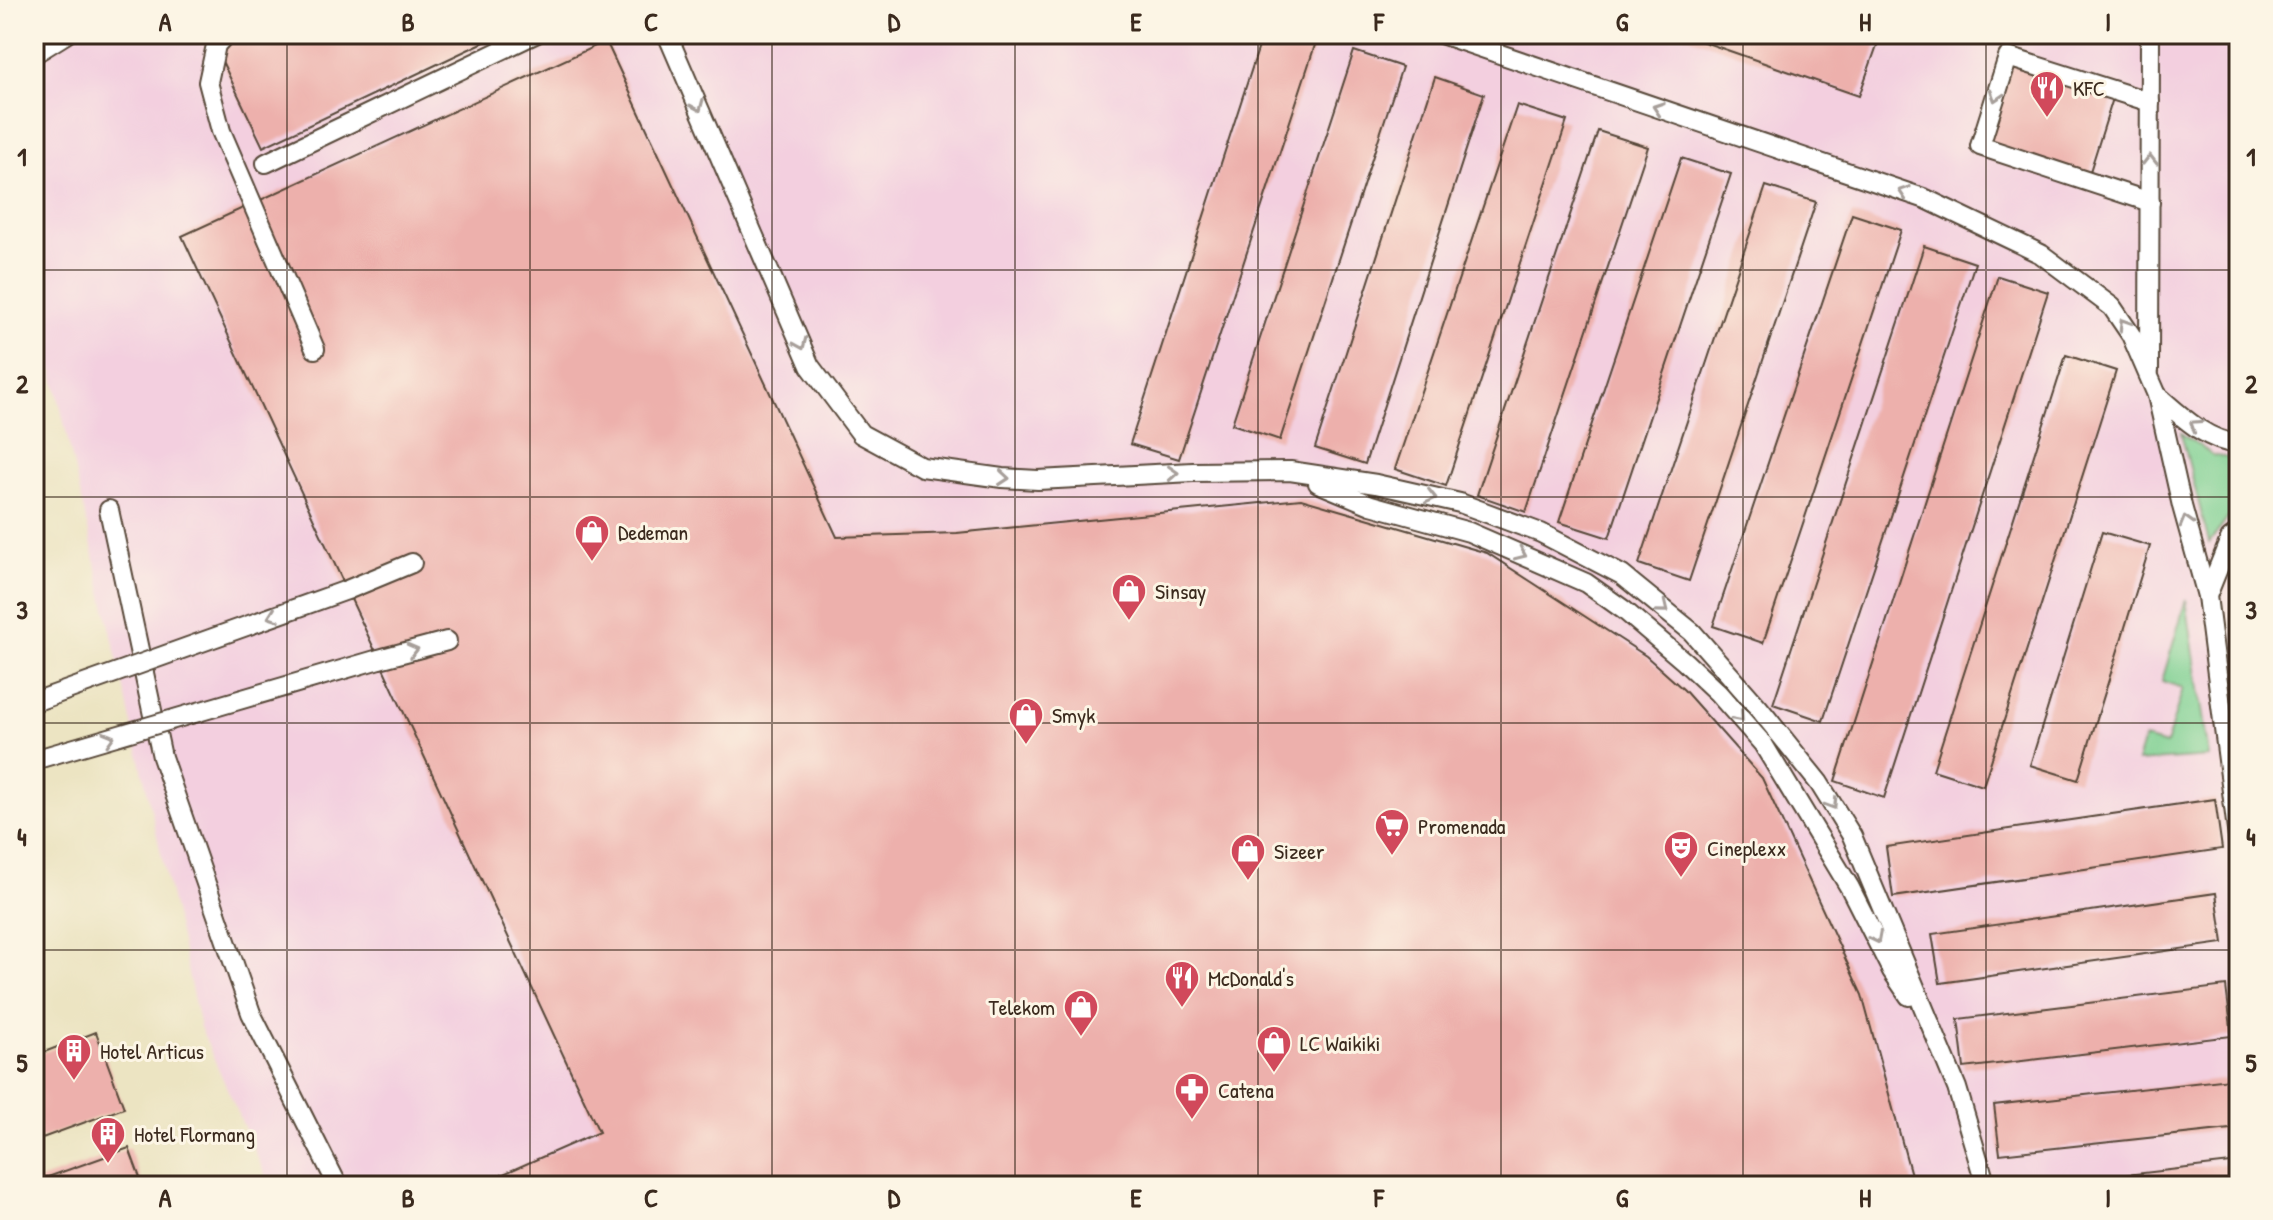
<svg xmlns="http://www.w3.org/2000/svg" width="2273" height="1220" font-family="'Patrick Hand',sans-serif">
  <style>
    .built { fill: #f3cfdf }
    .green { fill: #7ccf91; stroke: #5c7c58; stroke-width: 2 }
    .building { fill: #edb0ac }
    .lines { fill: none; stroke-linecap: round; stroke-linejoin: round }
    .service-casing { stroke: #564637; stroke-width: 22 }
    .service { stroke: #fff; stroke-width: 18 }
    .service-bridge-casing { stroke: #564637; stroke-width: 22; stroke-linecap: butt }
    .service-bridge { stroke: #fff; stroke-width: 18 }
    .oneway { stroke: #a79f9a }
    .grid { fill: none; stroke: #3b2a1e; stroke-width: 2; stroke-opacity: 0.55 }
    .labels { text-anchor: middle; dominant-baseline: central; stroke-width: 6; stroke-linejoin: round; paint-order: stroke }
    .poi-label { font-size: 22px; fill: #3b2a1e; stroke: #fcf5e5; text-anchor: start }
    .neatline { fill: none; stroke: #3b2a1e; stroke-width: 3 }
    .grid-label { font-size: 26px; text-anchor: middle; font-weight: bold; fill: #3b2a1e }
  </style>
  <rect width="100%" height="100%" fill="#fcf5e5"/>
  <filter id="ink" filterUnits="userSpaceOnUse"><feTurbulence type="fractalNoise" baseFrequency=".0125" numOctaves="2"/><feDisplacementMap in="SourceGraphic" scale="16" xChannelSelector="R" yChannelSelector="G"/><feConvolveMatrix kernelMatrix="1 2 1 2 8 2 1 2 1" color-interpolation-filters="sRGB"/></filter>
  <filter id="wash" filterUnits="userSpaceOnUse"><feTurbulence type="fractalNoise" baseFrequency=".006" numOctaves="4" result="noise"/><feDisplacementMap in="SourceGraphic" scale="32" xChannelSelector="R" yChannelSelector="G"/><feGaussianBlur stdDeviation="1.8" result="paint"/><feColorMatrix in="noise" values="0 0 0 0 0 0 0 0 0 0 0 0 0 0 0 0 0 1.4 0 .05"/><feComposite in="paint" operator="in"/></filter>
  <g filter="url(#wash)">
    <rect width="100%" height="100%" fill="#ece4c2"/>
    <polygon class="built" points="34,34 2239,34 2239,1186 270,1186 200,1027 47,347 34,133"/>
    <g class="green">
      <polygon points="2181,433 2213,455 2239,460 2239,511 2228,518 2209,543"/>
      <polygon points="2186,600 2209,757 2137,762 2144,739 2166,745 2183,688 2162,681"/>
    </g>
    <g id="blocks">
      <g class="building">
        <polygon points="215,34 501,34 263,147 210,36"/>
        <polygon points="1263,34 1302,34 1317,39 1179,459 1130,444"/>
        <polygon points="1681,34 1881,34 1859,96"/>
        <polygon points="606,41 837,537 957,533 1301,499 1487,553 1646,656 1684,690 1762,778 1862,995 1914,1186 476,1186 599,1132 182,236"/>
        <polygon points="1354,51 1402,67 1280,440 1232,424"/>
        <polygon points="2008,57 2115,92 2087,181 1980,146"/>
        <polygon points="1435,77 1484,94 1365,464 1315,448"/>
        <polygon points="1517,105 1567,121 1446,486 1395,469"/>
        <polygon points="1598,131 1648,147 1526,512 1477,495"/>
        <polygon points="1681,158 1731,174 1609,538 1559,522"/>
        <polygon points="1766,186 1816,202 1689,581 1639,564"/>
        <polygon points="1852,214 1901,230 1763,643 1713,626"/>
        <polygon points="1924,246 1975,263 1823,721 1773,704"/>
        <polygon points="1998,276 2048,292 1884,798 1835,781"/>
        <polygon points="2066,355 2116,371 1983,786 1933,770"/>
        <polygon points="2102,532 2150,546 2078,780 2030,765"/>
        <polygon points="2215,799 2222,849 1893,897 1886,847"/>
        <polygon points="2216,893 2223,943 1940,983 1932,934"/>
        <polygon points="2226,986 2232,1036 1964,1068 1958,1019"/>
        <polygon points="96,1032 124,1108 34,1141 34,1056"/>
        <polygon points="2239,1078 2239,1128 2000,1154 1994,1105"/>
        <polygon points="129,1148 143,1186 34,1186 34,1182"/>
        <polygon points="2239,1162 2239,1186 2048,1186 2048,1184"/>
      </g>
    </g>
  </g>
  <g filter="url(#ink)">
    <use href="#blocks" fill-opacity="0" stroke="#564637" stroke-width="2"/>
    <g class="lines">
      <defs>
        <g id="service">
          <polyline points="226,34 216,45 208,82 221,131 315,349"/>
          <polyline points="667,34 810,366 861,434 922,467 1002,478 1038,480 1193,472 1290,471 1376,484 1460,503 1541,533 1622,575 1692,632 1758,707 1819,783 1852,836 1957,1088 1986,1186"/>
          <polyline points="1441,34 1926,199 2041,254 2112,307 2131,335 2157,395 2182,506 2207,596 2239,846"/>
          <polyline points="34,54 66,34"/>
          <polyline points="266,163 535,34"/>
          <polyline points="2150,202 1980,146 2008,57 2150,102"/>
          <polyline points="2149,371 2150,34"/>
          <path d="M2157 395C2180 415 2207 442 2239 444"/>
          <polyline points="1318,483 1371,505 1469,532 1586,583 1624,610 1685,662 1718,693 1763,744 1850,888 1892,971 1909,996"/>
          <polyline points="109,510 162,757 251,1013 338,1186"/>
          <polyline points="347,590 412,563"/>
          <polyline points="2207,596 2230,539 2239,532"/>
          <polyline points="379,659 447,641"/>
        </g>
      </defs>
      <use href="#service" class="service-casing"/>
      <use href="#service" class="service"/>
      <defs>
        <g id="service-bridge">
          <polyline points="34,702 347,590"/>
          <polyline points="34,760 379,659"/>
        </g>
      </defs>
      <use href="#service-bridge" class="service-bridge-casing"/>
      <use href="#service-bridge" class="service-bridge"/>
    </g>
    <defs><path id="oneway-chevron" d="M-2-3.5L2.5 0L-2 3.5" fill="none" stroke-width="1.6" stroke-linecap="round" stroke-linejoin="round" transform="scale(2)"/></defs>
    <g class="oneway">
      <use href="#oneway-chevron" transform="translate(1996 96) rotate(108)"/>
      <use href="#oneway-chevron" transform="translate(698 106) rotate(67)"/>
      <use href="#oneway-chevron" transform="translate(1658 108) rotate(-161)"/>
      <use href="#oneway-chevron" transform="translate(2150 160) rotate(-90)"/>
      <use href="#oneway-chevron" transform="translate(1904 192) rotate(-161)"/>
      <use href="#oneway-chevron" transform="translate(2124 324) rotate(-123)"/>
      <use href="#oneway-chevron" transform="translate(801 344) rotate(67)"/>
      <use href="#oneway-chevron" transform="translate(2195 425) rotate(-147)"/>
      <use href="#oneway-chevron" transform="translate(1173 473) rotate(-3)"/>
      <use href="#oneway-chevron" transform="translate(1004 478) rotate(5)"/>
      <use href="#oneway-chevron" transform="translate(1431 497) rotate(13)"/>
      <use href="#oneway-chevron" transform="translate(2186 521) rotate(-106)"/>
      <use href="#oneway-chevron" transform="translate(1521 554) rotate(24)"/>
      <use href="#oneway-chevron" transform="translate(1663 608) rotate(39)"/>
      <use href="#oneway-chevron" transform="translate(273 616) rotate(160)"/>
      <use href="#oneway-chevron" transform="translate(413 650) rotate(-15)"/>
      <use href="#oneway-chevron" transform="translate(1739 717) rotate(49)"/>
      <use href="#oneway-chevron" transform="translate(109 738) rotate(-16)"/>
      <use href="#oneway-chevron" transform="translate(1832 804) rotate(58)"/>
      <use href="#oneway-chevron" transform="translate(1876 938) rotate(63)"/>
    </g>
  </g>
  <path class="grid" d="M287 34V1186M530 34V1186M772 34V1186M1015 34V1186M1258 34V1186M1501 34V1186M1743 34V1186M1986 34V1186M34 270H2239M34 497H2239M34 723H2239M34 950H2239"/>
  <defs>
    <symbol id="restaurant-pin" viewBox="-11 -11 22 30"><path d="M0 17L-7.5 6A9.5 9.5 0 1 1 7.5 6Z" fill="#d1495b" stroke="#fcf5e5"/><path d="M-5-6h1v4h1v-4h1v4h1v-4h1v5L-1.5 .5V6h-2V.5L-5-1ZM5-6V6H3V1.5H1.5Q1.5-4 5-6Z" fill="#fff"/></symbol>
    <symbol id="shop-pin" viewBox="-11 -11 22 30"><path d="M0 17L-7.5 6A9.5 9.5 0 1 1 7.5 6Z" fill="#d1495b" stroke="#fcf5e5"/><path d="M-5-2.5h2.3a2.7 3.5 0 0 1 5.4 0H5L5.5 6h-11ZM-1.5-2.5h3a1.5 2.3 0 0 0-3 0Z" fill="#fff"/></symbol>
    <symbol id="supermarket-pin" viewBox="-11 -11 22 30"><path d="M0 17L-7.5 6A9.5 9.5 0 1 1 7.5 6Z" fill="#d1495b" stroke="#fcf5e5"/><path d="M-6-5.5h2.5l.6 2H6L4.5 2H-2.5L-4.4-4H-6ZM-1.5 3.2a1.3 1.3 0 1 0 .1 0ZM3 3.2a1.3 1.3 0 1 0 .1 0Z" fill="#fff"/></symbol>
    <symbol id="theatre-pin" viewBox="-11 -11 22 30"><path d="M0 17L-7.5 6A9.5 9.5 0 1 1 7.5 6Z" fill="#d1495b" stroke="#fcf5e5"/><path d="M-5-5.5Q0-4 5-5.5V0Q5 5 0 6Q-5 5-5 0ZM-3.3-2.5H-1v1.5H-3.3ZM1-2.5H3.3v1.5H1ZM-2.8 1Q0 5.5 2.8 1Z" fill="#fff"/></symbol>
    <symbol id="building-pin" viewBox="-11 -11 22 30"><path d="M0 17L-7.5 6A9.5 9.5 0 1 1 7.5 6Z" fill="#d1495b" stroke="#fcf5e5"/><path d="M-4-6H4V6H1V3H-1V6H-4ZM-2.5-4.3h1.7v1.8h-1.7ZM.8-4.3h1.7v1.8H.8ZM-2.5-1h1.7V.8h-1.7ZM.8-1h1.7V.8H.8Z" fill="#fff"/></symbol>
    <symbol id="pharmacy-pin" viewBox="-11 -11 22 30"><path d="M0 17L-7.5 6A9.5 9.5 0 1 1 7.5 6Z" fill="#d1495b" stroke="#fcf5e5"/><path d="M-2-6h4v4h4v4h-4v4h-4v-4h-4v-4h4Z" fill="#fff"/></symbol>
  </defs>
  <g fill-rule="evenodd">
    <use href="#restaurant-pin" x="2027" y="68" width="40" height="54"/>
    <use href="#shop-pin" x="572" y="512" width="40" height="54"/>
    <use href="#shop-pin" x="1109" y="571" width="40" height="54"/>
    <use href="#shop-pin" x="1006" y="695" width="40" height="54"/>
    <use href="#supermarket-pin" x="1372" y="806" width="40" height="54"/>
    <use href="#theatre-pin" x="1661" y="828" width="40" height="54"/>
    <use href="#shop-pin" x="1228" y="831" width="40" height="54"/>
    <use href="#restaurant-pin" x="1162" y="958" width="40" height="54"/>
    <use href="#shop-pin" x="1061" y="987" width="40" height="54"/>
    <use href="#shop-pin" x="1254" y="1023" width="40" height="54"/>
    <use href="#building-pin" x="54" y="1031" width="40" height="54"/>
    <use href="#pharmacy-pin" x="1172" y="1070" width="40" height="54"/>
    <use href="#building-pin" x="88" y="1114" width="40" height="54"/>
  </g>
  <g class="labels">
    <g class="poi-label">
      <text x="2073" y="88">KFC</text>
      <text x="618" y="532">Dedeman</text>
      <text x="1155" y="591">Sinsay</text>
      <text x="1052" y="715">Smyk</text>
      <text x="1418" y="826">Promenada</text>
      <text x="1707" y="848">Cineplexx</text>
      <text x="1274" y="851">Sizeer</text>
      <text x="1208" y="978">McDonald's</text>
      <text x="1055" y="1007" text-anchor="end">Telekom</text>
      <text x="1300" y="1043">LC Waikiki</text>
      <text x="100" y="1051">Hotel Articus</text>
      <text x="1218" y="1090">Catena</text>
      <text x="134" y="1134">Hotel Flormang</text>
    </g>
  </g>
  <rect width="2273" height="1220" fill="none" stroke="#fcf5e5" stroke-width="88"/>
  <rect x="44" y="44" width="2185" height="1132" class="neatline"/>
  <g class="grid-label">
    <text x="165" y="31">A</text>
    <text x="408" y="31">B</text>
    <text x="651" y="31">C</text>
    <text x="894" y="31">D</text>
    <text x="1136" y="31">E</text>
    <text x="1379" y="31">F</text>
    <text x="1622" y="31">G</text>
    <text x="1865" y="31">H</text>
    <text x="2108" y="31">I</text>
    <text x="22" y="166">1</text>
    <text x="2251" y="166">1</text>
    <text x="22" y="393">2</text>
    <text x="2251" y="393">2</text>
    <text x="22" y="619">3</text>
    <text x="2251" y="619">3</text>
    <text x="22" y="846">4</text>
    <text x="2251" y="846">4</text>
    <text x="22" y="1072">5</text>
    <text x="2251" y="1072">5</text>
    <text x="165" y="1207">A</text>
    <text x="408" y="1207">B</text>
    <text x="651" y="1207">C</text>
    <text x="894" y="1207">D</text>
    <text x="1136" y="1207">E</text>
    <text x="1379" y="1207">F</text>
    <text x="1622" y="1207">G</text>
    <text x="1865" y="1207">H</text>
    <text x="2108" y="1207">I</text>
  </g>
</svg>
